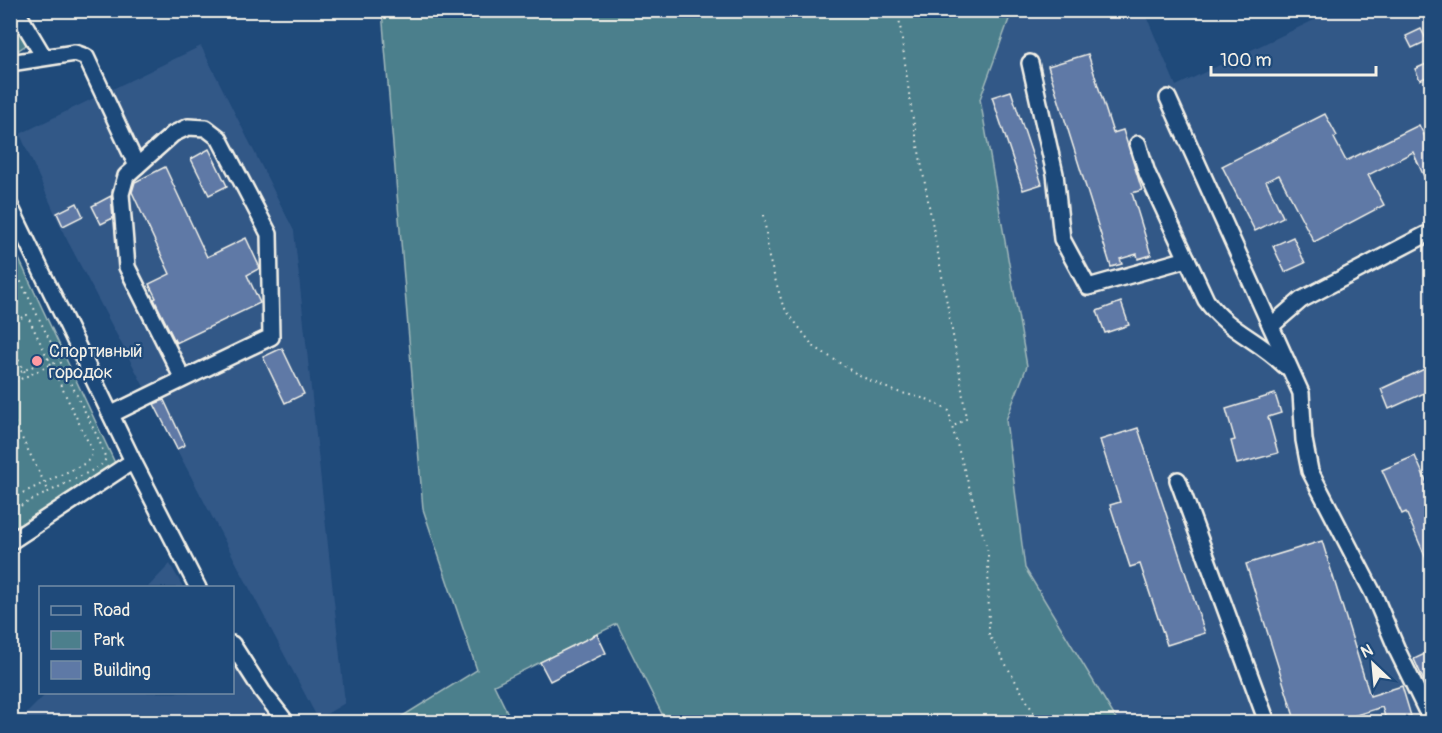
<svg xmlns="http://www.w3.org/2000/svg" width="1442" height="733" font-family="Pangolin,sans-serif">
  <style>
    .built { fill: #325887 }
    .green { fill: #4c7f8c; stroke: #a0b8ba; stroke-width: 1.5 }
    .building { fill: #5e79a6; stroke: #f4f1e8; stroke-width: 1.5 }
    .lines { fill: none; stroke-linecap: round; stroke-linejoin: round }
    .minor-casing { stroke: #f4f1e8; stroke-width: 20 }
    .path { stroke: #f4f1e8; stroke-width: 2; stroke-dasharray: 1.5 4.5; stroke-linecap: butt }
    .minor { stroke: #1f4a7a; stroke-width: 15 }
    .poi-dot { fill: #ff9aa2; stroke: #1f4a7a; stroke-width: 2 }
    .labels { text-anchor: middle; dominant-baseline: central; stroke-width: 4.5; stroke-linejoin: round; paint-order: stroke }
    .poi-label { font-size: 18px; fill: #f4f1e8; stroke: #1f4a7a; text-anchor: start }
  </style>
  <rect width="100%" height="100%" fill="#1f4a7a"/>
  <filter id="ink" filterUnits="userSpaceOnUse"><feTurbulence type="fractalNoise" baseFrequency=".0167" numOctaves="2"/><feDisplacementMap in="SourceGraphic" scale="12" xChannelSelector="R" yChannelSelector="G"/><feConvolveMatrix kernelMatrix="1 2 1 2 8 2 1 2 1" color-interpolation-filters="sRGB"/></filter>
  <g filter="url(#ink)">
    <g class="built">
      <polygon points="1012,11 1144,11 1176,86 1333,11 1365,16 1376,11 1431,11 1431,722 1118,722 1025,568 1006,420 1027,366 980,98"/>
      <polygon points="201,46 294,231 345,703 318,719 64,234 20,134"/>
      <polygon points="170,564 183,587 148,587"/>
      <polygon points="233,663 274,722 18,722 47,693 232,692"/>
    </g>
    <g class="green">
      <polygon points="10,11 28,37 26,45 11,55"/>
      <polygon points="382,11 1012,11 980,99 1027,366 1006,420 1025,568 1118,722 666,722 617,624 494,685 512,722 393,722 477,670 423,509"/>
      <polygon points="11,242 115,463 64,495 11,536"/>
    </g>
    <g class="building">
      <polygon points="1421,29 1427,41 1412,48 1406,36"/>
      <polygon points="1088,54 1113,133 1123,130 1142,190 1132,193 1151,255 1138,259 1137,254 1120,259 1122,264 1111,267 1048,66"/>
      <polygon points="1431,62 1431,75 1420,80 1415,69"/>
      <polygon points="1011,91 1042,184 1023,190 992,97"/>
      <polygon points="1325,114 1337,136 1334,138 1346,161 1419,125 1431,149 1431,192 1413,152 1368,175 1384,205 1314,242 1279,175 1266,181 1283,217 1255,231 1222,166"/>
      <polygon points="209,149 227,186 209,195 191,159"/>
      <polygon points="165,167 207,257 246,238 260,268 247,275 260,303 176,343 154,299 156,298 149,284 170,274 132,192 135,182"/>
      <polygon points="111,196 113,218 101,224 92,206"/>
      <polygon points="77,203 83,216 63,226 57,213"/>
      <polygon points="1293,237 1305,263 1285,272 1273,246"/>
      <polygon points="1121,302 1129,325 1105,333 1097,311"/>
      <polygon points="282,348 304,394 285,403 263,357"/>
      <polygon points="1431,366 1431,390 1389,409 1381,389"/>
      <polygon points="1275,394 1281,413 1268,417 1278,453 1237,464 1231,441 1235,440 1226,409"/>
      <polygon points="164,400 185,445 177,449 154,404"/>
      <polygon points="1138,428 1205,633 1167,645 1140,564 1130,567 1110,505 1120,502 1100,440"/>
      <polygon points="1415,456 1431,492 1431,570 1406,512 1402,514 1382,470"/>
      <polygon points="1322,541 1370,696 1402,686 1411,716 1387,723 1382,707 1331,723 1296,723 1246,564"/>
      <polygon points="597,634 606,653 550,681 540,662"/>
      <polygon points="1431,651 1431,696 1414,659"/>
    </g>
    <g class="lines">
      <defs>
        <g id="minor">
          <polyline points="16,10 44,57"/>
          <polyline points="10,63 75,53 86,57 137,166"/>
          <polyline points="1030,63 1055,174 1062,239 1088,287 1187,259"/>
          <polyline points="1168,98 1301,393 1304,440 1310,471 1374,595 1398,652 1432,722"/>
          <path d="M1138 144 1147 173 1206 300C1228 331 1259 340 1285 366"/>
          <polyline points="10,206 133,461 198,588"/>
          <polyline points="1271,326 1301,300 1425,235"/>
          <path d="M112 414C165 388 218 362 271 337L269 234 219 138 206 128 188 127 173 134 126 176 121 194 127 267 183 379"/>
          <polyline points="1178,480 1267,722"/>
          <polyline points="10,542 133,461"/>
          <polyline points="232,644 262,691 286,722"/>
        </g>
      </defs>
      <use href="#minor" class="minor-casing"/>
      <g class="path">
        <polyline points="898,10 911,108 959,368 966,419 952,427 988,552 989,635 1039,722"/>
        <polyline points="764,215 769,258 783,306 813,346 860,376 894,391 930,400 949,411 952,427"/>
        <polyline points="10,277 20,280 99,440 106,459 101,465"/>
        <polyline points="10,323 27,315 92,450 92,455 86,463 10,499"/>
        <polyline points="10,344 27,376"/>
        <polyline points="10,377 57,355"/>
        <polyline points="10,384 59,361"/>
        <polyline points="10,421 13,420 49,492"/>
        <polyline points="10,511 97,468"/>
      </g>
      <use href="#minor" class="minor"/>
    </g>
  </g>
  <circle class="poi-dot" cx="37" cy="361" r="6"/>
  <g class="labels">
    <g class="poi-label">
      <text x="49" y="351">Спортивный<tspan x="49" dy="21">городок</tspan></text>
    </g>
  </g>
  <rect width="1442" height="733" fill="none" stroke="#1f4a7a" stroke-width="36"/>
  <rect x="18" y="18" width="1406" height="697" fill="none" stroke="#f4f1e8" stroke-width="2" filter="url(#ink)"/>
  <rect x="39" y="586" width="195" height="108" fill="#1f4a7a" stroke="#748da6" stroke-width="1.5"/>
  <rect x="51" y="606" width="30" height="9" fill="#1f4a7a" stroke="#748da6" stroke-width="1.5"/>
  <text x="93" y="616" font-size="18" fill="#f4f1e8">Road</text>
  <rect x="51" y="631" width="30" height="18" fill="#4c7f8c" stroke="#748da6" stroke-width="1.5"/>
  <text x="93" y="646" font-size="18" fill="#f4f1e8">Park</text>
  <rect x="51" y="661" width="30" height="18" fill="#5e79a6" stroke="#748da6" stroke-width="1.5"/>
  <text x="93" y="676" font-size="18" fill="#f4f1e8">Building</text>
  <g transform="translate(1373 664) rotate(334)" stroke="#1f4a7a" stroke-width="4.5" paint-order="stroke">
  <path d="M0-4.5L10 22L0 15L-10 22Z" fill="#f4f1e8"/>
  <text y="-9" font-size="16" font-weight="bold" text-anchor="middle" fill="#f4f1e8">N</text>
  </g>
  <path d="M1211 66v9h165v-9" fill="none" stroke="#f4f1e8" stroke-width="3"/>
  <text x="1220" y="66" font-size="18" fill="#f4f1e8" stroke="#1f4a7a" stroke-width="4.5" paint-order="stroke">100 m</text>
</svg>
